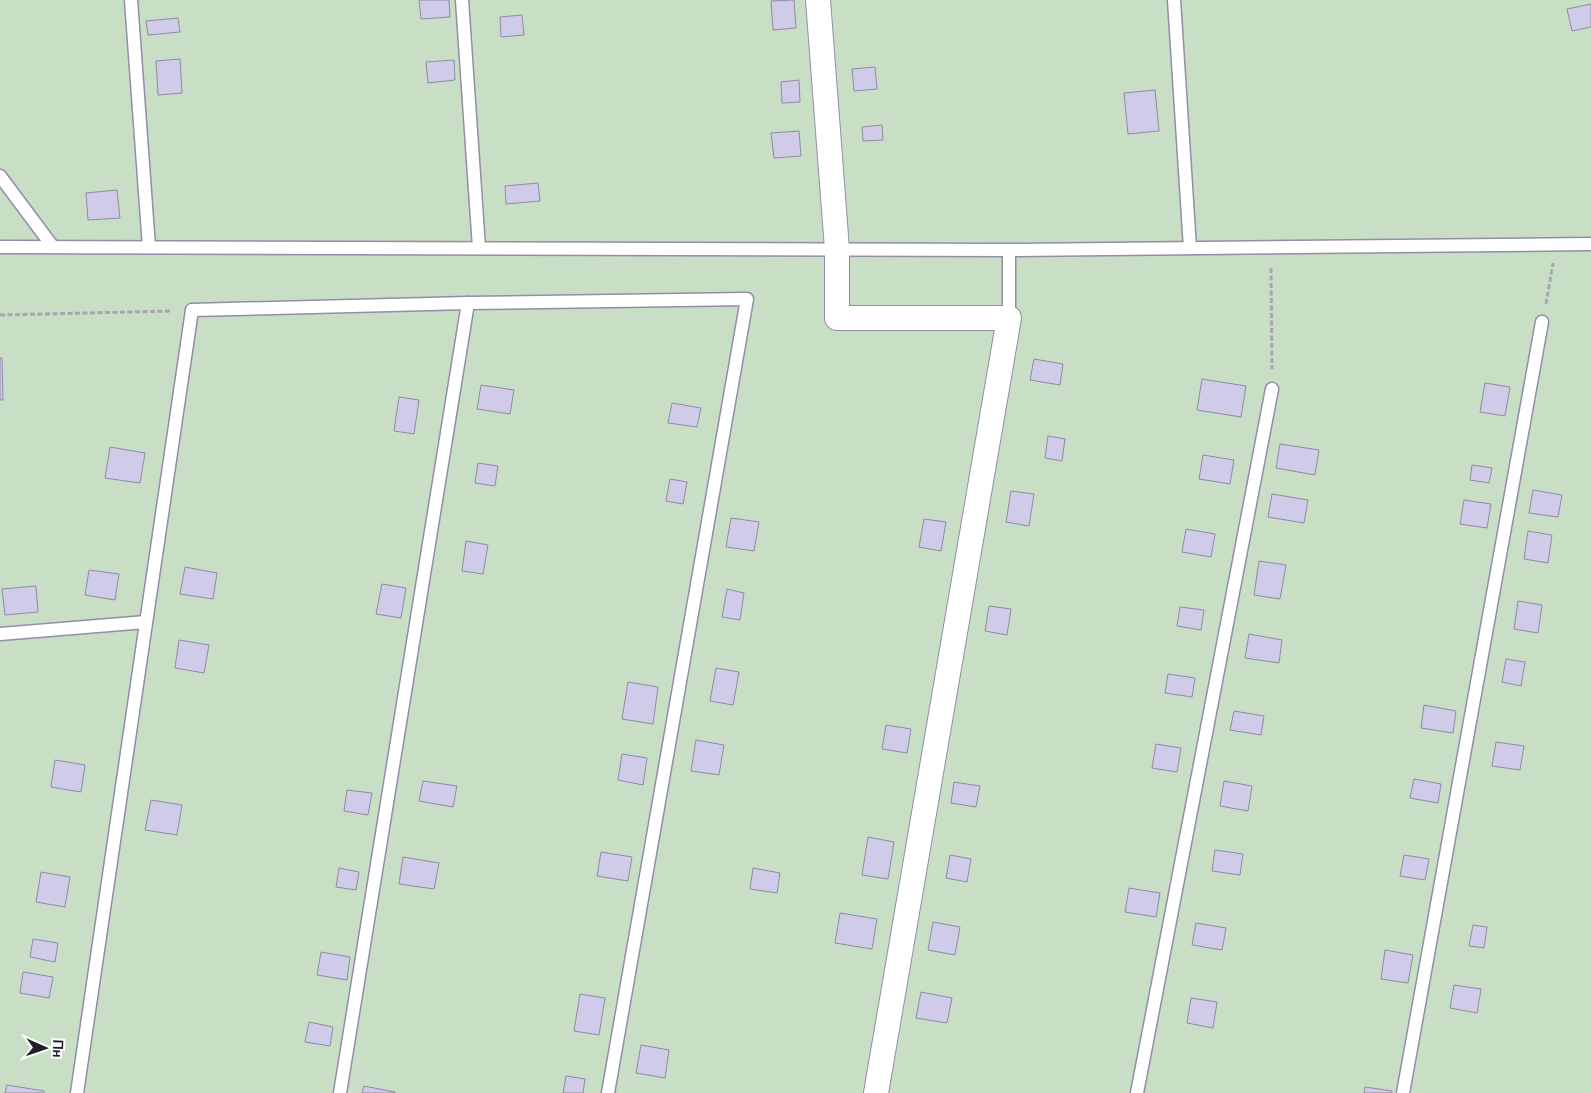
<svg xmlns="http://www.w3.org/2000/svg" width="1591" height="1093" font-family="Lato,sans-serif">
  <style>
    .green { fill: #c8dec5 }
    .building { fill: #d0cbe8; stroke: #8f8aa5 }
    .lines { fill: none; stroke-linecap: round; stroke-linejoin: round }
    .lane-casing { stroke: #928da8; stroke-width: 15 }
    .street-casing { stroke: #928da8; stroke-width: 26 }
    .path { stroke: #a7a5b1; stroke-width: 3; stroke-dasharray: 5 2.5; stroke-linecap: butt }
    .lane { stroke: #fff; stroke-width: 12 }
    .street { stroke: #fff; stroke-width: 24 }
  </style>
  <rect width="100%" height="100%" fill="#f1effb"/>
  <rect class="green" x="0" y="0" width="1591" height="1093"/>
  <g class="building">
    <polygon points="419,0 449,0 450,17 421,19"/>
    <polygon points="794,0 796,28 773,30 771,1"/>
    <polygon points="1591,4 1591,27 1572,31 1567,9"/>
    <polygon points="522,15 524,35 501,37 500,17"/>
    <polygon points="178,18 180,32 148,35 146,21"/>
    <polygon points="180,59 182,93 158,95 156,61"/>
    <polygon points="454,60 455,80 428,83 426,62"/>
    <polygon points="875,67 877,89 854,91 852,69"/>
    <polygon points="799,80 800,102 782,103 781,82"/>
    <polygon points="1155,90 1159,131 1128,134 1124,93"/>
    <polygon points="882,125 883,140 863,141 862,127"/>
    <polygon points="799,131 801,156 774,158 771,133"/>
    <polygon points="538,183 540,201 506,204 505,186"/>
    <polygon points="117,190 120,218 88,220 86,193"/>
    <polygon points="0,358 2,358 3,400 0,400"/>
    <polygon points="1034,359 1063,364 1060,385 1030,380"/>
    <polygon points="1202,379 1246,386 1241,417 1197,410"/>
    <polygon points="1485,383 1510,387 1505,416 1480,412"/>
    <polygon points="481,385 514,390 510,414 477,409"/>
    <polygon points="399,397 419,400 414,434 394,431"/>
    <polygon points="672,403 701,408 697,427 668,423"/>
    <polygon points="1048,436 1065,439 1062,461 1045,458"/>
    <polygon points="1280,444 1319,450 1315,475 1276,468"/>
    <polygon points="110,447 145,453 140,483 105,478"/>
    <polygon points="1203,455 1234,460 1230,484 1199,479"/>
    <polygon points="478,463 498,466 495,486 475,483"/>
    <polygon points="1472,465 1492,468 1489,483 1470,480"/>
    <polygon points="670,479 687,482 683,504 666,501"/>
    <polygon points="1533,490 1562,495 1558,517 1529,513"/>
    <polygon points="1011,491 1034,494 1029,526 1006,522"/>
    <polygon points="1272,494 1308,500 1304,523 1268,517"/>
    <polygon points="1464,500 1491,504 1487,528 1460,524"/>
    <polygon points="731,518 759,522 754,551 726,547"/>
    <polygon points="924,519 946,522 941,551 919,547"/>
    <polygon points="1186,529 1215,534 1211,557 1182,552"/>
    <polygon points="1528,531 1552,535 1548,563 1524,559"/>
    <polygon points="466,541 488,545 483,574 462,571"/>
    <polygon points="1259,561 1286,565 1280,599 1254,595"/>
    <polygon points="185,567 217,573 213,599 180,594"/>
    <polygon points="89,570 119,574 115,600 85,595"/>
    <polygon points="382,584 406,588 401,618 376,614"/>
    <polygon points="36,586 38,612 5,615 2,589"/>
    <polygon points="727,589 744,593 740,620 722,617"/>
    <polygon points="1518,601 1542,605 1538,633 1514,629"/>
    <polygon points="989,606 1011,609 1007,635 985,631"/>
    <polygon points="1180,607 1204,610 1201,630 1177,626"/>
    <polygon points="1249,634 1282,640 1279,663 1245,658"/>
    <polygon points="179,640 209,645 204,673 175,668"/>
    <polygon points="1506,659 1525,662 1521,686 1502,682"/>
    <polygon points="716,668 739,672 733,705 710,701"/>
    <polygon points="1168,674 1195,678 1192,697 1165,693"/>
    <polygon points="628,682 658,687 653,724 622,719"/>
    <polygon points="1424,705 1456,711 1453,733 1421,728"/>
    <polygon points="1234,711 1264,716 1261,735 1230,730"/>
    <polygon points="886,725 911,729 907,753 882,749"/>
    <polygon points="696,740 724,745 719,775 691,771"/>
    <polygon points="1496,742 1524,746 1520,770 1492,766"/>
    <polygon points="1156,744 1181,748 1177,772 1152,768"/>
    <polygon points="622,754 647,758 643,785 618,780"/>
    <polygon points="55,760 85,765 81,792 51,787"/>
    <polygon points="1414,779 1441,784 1438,803 1410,798"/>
    <polygon points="423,781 457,786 453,807 419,801"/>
    <polygon points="1224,781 1252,786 1248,811 1220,806"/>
    <polygon points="954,782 980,786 976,807 951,803"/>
    <polygon points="347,790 372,793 368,815 344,811"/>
    <polygon points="151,800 182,805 177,835 145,830"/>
    <polygon points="868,837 894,842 888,879 862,875"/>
    <polygon points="1215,850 1243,854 1240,875 1212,871"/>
    <polygon points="601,852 632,857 628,881 597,876"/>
    <polygon points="950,855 971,859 967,882 946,878"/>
    <polygon points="1404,855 1429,859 1425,880 1400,876"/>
    <polygon points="403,857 439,863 434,889 399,884"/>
    <polygon points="339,868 359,872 356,890 336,887"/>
    <polygon points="753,868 780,873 777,893 750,889"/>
    <polygon points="41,872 70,877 65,907 36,902"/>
    <polygon points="1129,888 1160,893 1156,917 1125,912"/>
    <polygon points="840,913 877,919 872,949 835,943"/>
    <polygon points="933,922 960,927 955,955 928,950"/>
    <polygon points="1196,923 1226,928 1222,950 1192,945"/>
    <polygon points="1473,925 1487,927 1484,948 1469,946"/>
    <polygon points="33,939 58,943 55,962 30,957"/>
    <polygon points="1385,950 1413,955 1408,983 1381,979"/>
    <polygon points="321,952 350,957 347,980 317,975"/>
    <polygon points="23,972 53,977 49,998 20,993"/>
    <polygon points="1454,985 1481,989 1477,1013 1450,1008"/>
    <polygon points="921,992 952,998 947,1023 916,1018"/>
    <polygon points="580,994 605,998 599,1035 574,1031"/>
    <polygon points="1191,998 1217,1002 1213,1028 1187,1023"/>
    <polygon points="309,1022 333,1027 330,1046 305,1042"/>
    <polygon points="641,1045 669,1050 665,1078 636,1073"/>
    <polygon points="566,1076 585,1079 583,1093 563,1093"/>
    <polygon points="7,1085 44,1091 44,1093 5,1093"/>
    <polygon points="364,1086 395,1092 395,1093 362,1093"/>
    <polygon points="1365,1087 1392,1091 1392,1093 1364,1093"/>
  </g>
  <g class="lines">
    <defs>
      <g id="lane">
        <polyline points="131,0 149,247"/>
        <polyline points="462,0 479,248"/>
        <polyline points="1174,0 1190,248"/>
        <polyline points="0,176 53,247"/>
        <polyline points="0,247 1009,250 1591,244"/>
        <polyline points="1009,318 1009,250"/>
        <polyline points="0,634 146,622"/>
        <polyline points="77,1093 192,310 468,303 747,299 608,1093"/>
        <polyline points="340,1093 468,303"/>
        <polyline points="1137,1093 1272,389"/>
        <polyline points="1403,1093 1542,322"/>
      </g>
      <polyline id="street" points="818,0 837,249 837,318 1009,318 876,1093"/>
    </defs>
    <use href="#lane" class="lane-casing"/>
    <use href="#street" class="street-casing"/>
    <g class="path">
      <polyline points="1271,268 1272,369"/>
      <polyline points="1546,304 1553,263"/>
      <polyline points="0,315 172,311"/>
    </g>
    <use href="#lane" class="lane"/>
    <use href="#street" class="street"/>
  </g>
  <g transform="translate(45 1048) rotate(92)" stroke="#fefefe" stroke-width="4" paint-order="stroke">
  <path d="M0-4L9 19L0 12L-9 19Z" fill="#201e29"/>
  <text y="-8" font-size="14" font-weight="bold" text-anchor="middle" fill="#201e29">Пн</text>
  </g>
</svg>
